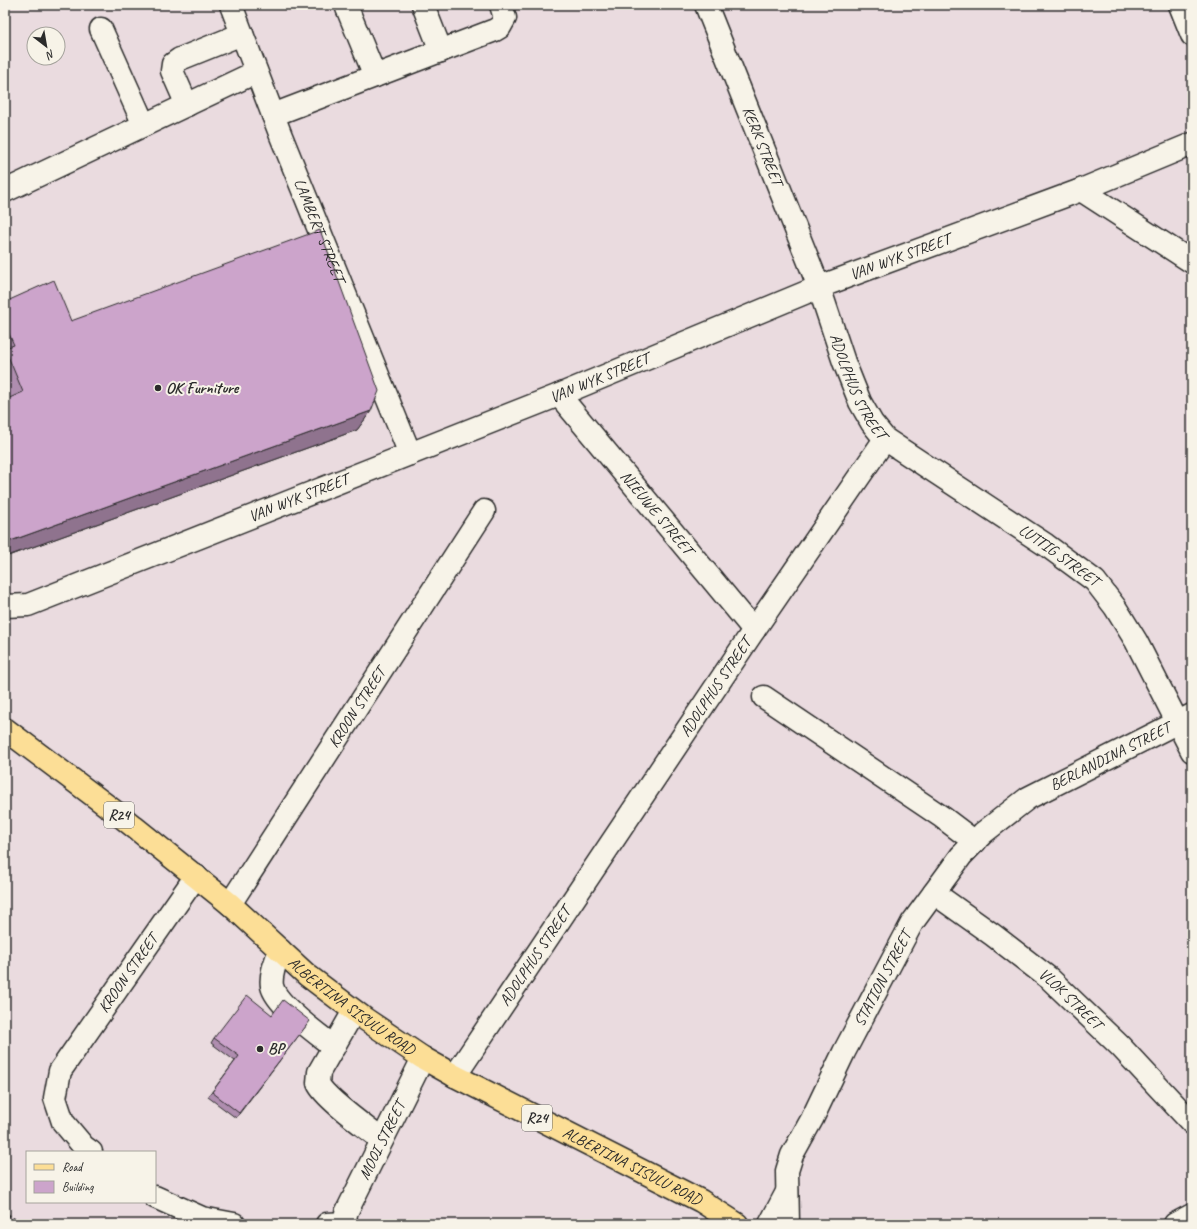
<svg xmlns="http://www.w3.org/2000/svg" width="1197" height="1229" font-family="Caveat,sans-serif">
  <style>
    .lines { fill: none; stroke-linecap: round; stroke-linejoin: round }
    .minor-casing { stroke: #2b2b2b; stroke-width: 25 }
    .major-casing { stroke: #2b2b2b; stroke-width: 25 }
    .minor { stroke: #f7f3e8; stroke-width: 22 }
    .major { stroke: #fcde96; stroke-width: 22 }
    .rail { stroke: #2b2b2b; stroke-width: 3; stroke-dasharray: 6 3; stroke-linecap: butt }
    .wall { fill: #af8daf; stroke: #2b2b2b }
    .shaded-wall { fill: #8f738e; stroke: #2b2b2b }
    .building { fill: #cca4cb; stroke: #2b2b2b }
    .poi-dot { fill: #2b2b2b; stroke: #f7f3e8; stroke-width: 1.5 }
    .labels { text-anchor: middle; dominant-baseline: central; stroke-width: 4; stroke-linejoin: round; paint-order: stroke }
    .shield { fill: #f7f3e8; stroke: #686764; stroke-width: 1 }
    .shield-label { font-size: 15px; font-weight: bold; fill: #2b2b2b }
    .street-label { font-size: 16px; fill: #2b2b2b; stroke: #f7f3e8 }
    .poi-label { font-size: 16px; font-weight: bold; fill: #2b2b2b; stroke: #f7f3e8; text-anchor: start }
  </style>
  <rect width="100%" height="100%" fill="#eadbdf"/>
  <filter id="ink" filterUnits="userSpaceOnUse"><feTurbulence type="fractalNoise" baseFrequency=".025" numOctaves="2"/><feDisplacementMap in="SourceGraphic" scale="8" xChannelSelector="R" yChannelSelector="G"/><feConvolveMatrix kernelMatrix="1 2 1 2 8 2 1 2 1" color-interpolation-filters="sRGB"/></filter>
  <g filter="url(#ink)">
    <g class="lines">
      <defs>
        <g id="minor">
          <path id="s1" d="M231 5 281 136 410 454"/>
          <polyline points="423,5 441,51"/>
          <path id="s2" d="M706 5 819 287 844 362 860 402 872 423 885 439 1046 545 1095 581 1115 607 1136 641 1192 751"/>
          <polyline points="1180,5 1192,35"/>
          <polyline points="347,8 375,76"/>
          <polyline points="101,29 144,125"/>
          <polyline points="187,105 172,71 173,64 180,59 242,34"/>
          <polyline points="273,115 495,30 500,27 505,18 501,5"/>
          <polyline points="1081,190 1192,262"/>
          <polyline points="5,191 256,72"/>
          <path id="s3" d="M559 395 754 630"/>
          <path id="s4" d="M5 606 28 605 559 395 819 287 1081 190 1192 144"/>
          <polyline points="764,697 942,817 975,842"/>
          <path id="s5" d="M934 893 993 935 1050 979 1120 1046 1192 1123"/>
          <path id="s6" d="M230 904 484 511"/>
          <path d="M280 950C276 961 270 974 272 986 276 1005 318 1034 334 1047"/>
          <path d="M354 1011 319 1072 318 1083C324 1098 367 1128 382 1140"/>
          <path id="s7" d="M455 1076 754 630 885 439"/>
          <path id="s8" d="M91 1152 84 1147 63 1122 55 1098 60 1071 196 876"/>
          <polyline points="155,1197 202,1218 234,1224"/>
          <polyline points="327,1224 345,1223"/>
          <path id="s9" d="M345 1224 346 1213 423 1058"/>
          <polyline points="770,1224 787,1192"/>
          <path id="s10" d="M788 1224 787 1171 792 1155 812 1119 844 1052 912 923 961 856 983 833 1028 798 1192 715"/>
          <polyline points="1175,1224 1192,1215"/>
        </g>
        <g id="major">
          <path id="s11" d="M5 729 118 814 230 904 307 975 365 1019 423 1058 455 1076 701 1201 737 1224"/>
        </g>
      </defs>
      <use href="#minor" class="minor-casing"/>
      <use href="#major" class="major-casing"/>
      <use href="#minor" class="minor"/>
      <use href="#major" class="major"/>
      <polyline class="rail" points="5,1213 20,1224"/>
    </g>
    <g class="wall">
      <polygon points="5,302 71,321 371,411 357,430 5,557"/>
      <polygon points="272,1015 306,1026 236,1118 208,1097 235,1061 211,1043 214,1038"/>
    </g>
    <polygon class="shaded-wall" points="371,411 357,430 5,557 5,543"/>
    <g class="building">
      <polygon points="320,230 379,391 371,411 5,543 5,400 23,392 5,349 5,348 14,345 5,325 5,302 54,280 71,321"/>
      <polygon points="247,995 272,1015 283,1000 310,1021 239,1113 212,1092 239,1056 214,1038"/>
    </g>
  </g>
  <g class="poi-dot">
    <circle cx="158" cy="388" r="4"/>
    <circle cx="260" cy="1049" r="4"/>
  </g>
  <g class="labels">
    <g class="shield">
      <rect x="104" y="802" width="30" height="26" rx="3"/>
      <rect x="522" y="1105" width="30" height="26" rx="3"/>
    </g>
    <g class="shield-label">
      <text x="119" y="815">R24</text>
      <text x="537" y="1118">R24</text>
    </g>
    <g class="street-label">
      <text stroke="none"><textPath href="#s2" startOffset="152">KERK STREET</textPath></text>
      <text stroke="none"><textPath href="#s1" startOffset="242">LAMBERT STREET</textPath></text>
      <text stroke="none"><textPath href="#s4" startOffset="962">VAN WYK STREET</textPath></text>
      <text stroke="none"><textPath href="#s4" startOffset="638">VAN WYK STREET</textPath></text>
      <text stroke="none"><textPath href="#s2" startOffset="411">ADOLPHUS STREET</textPath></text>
      <text stroke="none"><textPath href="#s4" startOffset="314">VAN WYK STREET</textPath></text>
      <text stroke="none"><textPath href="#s3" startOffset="153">NIEUWE STREET</textPath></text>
      <text stroke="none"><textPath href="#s2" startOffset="680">LUTTIG STREET</textPath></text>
      <text stroke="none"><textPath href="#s7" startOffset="468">ADOLPHUS STREET</textPath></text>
      <text stroke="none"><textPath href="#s6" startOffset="234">KROON STREET</textPath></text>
      <text stroke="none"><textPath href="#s10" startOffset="595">BERLANDINA STREET</textPath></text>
      <text stroke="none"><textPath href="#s7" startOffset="144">ADOLPHUS STREET</textPath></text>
      <text stroke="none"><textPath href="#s8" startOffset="213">KROON STREET</textPath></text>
      <text stroke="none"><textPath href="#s10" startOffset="268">STATION STREET</textPath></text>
      <text stroke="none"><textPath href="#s5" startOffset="173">VLOK STREET</textPath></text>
      <text stroke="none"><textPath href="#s11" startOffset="444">ALBERTINA SISULU ROAD</textPath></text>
      <text stroke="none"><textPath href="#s9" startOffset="92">MOOI STREET</textPath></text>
      <text stroke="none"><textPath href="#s11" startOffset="768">ALBERTINA SISULU ROAD</textPath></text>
    </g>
    <g class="poi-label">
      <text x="166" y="388">OK Furniture</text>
      <text x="268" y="1049">BP</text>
    </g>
  </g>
  <rect width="1197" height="1229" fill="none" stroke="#f7f3e8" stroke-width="20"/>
  <rect x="10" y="10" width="1177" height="1209" fill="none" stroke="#2b2b2b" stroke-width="1.5" filter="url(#ink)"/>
  <rect x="26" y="1151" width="130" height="52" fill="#f7f3e8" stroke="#a5a39c"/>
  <rect x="34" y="1164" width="20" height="6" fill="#fcde96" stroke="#a5a39c"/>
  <text x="62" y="1171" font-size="12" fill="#2b2b2b">Road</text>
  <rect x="34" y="1181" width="20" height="12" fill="#cca4cb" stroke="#a5a39c"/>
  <text x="62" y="1191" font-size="12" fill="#2b2b2b">Building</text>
  <g transform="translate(46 46) rotate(149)"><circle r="19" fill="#f7f3e8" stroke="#a5a39c"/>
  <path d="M0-3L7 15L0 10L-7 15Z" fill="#2b2b2b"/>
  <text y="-6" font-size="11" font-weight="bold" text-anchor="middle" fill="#2b2b2b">N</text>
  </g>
</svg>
